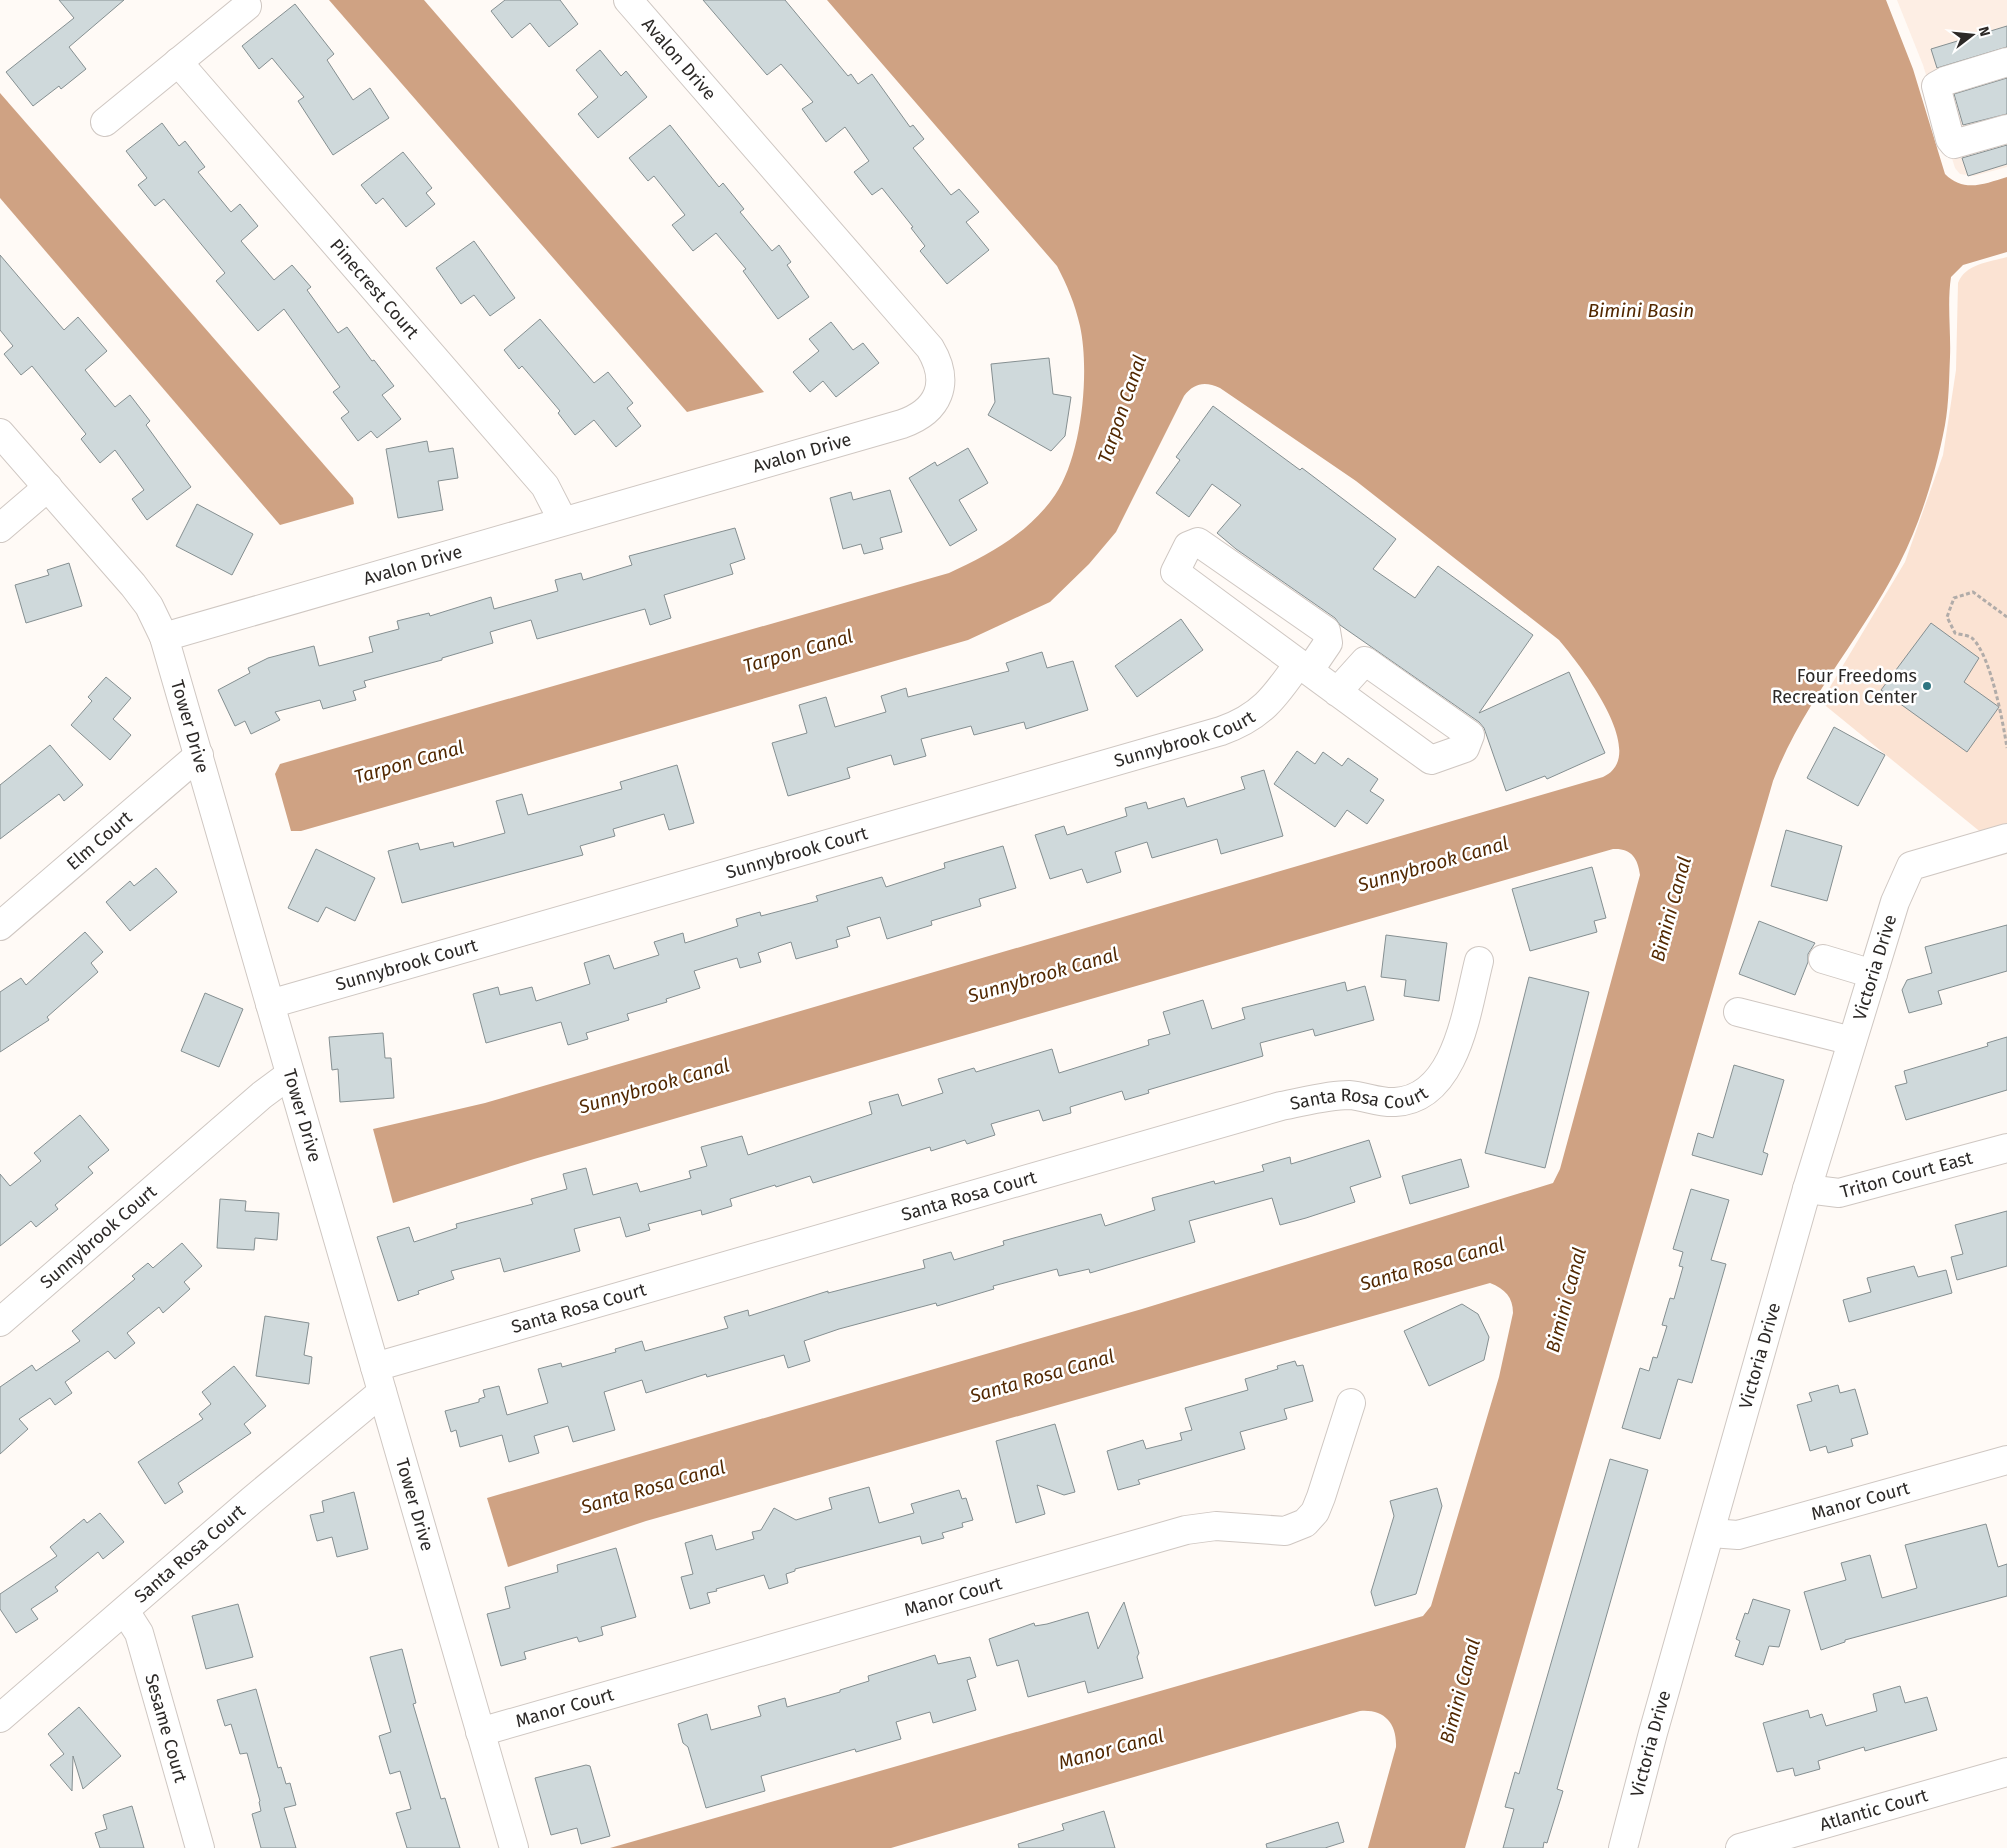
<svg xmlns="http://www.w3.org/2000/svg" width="2007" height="1848" font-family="'Fira Sans',sans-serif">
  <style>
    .built { fill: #fdeee4 }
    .green { fill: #fbe3d3 }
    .water { fill: #cfa283 }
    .building { fill: #cfd9db; stroke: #858f91 }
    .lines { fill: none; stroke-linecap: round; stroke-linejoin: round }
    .minor-casing { stroke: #cfc7c2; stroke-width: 30 }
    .path { stroke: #b1aca9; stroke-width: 3; stroke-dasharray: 4 2.5; stroke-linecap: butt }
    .minor { stroke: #fff; stroke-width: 28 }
    .poi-dot { fill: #2e7581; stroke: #fff; stroke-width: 2 }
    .labels { text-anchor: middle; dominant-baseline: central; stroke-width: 5; stroke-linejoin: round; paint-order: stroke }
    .street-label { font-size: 18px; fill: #2c2927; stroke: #fff }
    .poi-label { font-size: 18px; fill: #2c2927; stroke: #fff; text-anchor: end }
    .water-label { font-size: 19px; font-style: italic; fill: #522801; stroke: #fff }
  </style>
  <rect width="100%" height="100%" fill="#fffaf6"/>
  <polygon class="built" points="1897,0 2007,0 2007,167 1974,176 1960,174 1955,168 1923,65"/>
  <path class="green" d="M2007 257V827L1983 834 1821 702 1905 562 1943 455 1956 370 1958 283C1965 264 1989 262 2007 257Z"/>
  <g class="water">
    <polygon points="329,0 424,0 764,392 687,412"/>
    <path d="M827 0H1886L1913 69 1945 174C1964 193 1984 184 2007 177V252L1963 265 1951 277C1947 303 1951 331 1950 357 1949 379 1949 403 1945 425 1938 462 1927 500 1913 534 1877 622 1807 692 1773 781L1465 1848H1368L1396 1747C1397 1723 1384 1709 1360 1711L891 1848H610L1423 1616 1431 1606 1499 1377 1513 1313C1513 1297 1505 1289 1490 1283L646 1521 508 1567 487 1498 1142 1309 1553 1183 1560 1169 1640 875C1638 858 1631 848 1613 849L534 1159 393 1203 373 1129 485 1103 1603 777C1651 755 1580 665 1559 640L1356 481 1220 388C1205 381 1194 383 1184 396L1116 532 1089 564 1050 602 968 640 301 831H291L275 774 280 764 949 573C989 555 1030 532 1055 495 1082 456 1090 372 1080 326 1075 304 1067 285 1057 266Z"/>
    <polygon points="0,93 353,498 354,504 280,525 0,198"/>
  </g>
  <g class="building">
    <polygon points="59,0 124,0 69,47 86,69 61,89 59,86 33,106 6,72 74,18"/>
    <polygon points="505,0 560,0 578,24 549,47 530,23 512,38 491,11"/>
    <polygon points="703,0 785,0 848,76 851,74 858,84 872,74 910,127 913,125 924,139 913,148 951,195 959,189 979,212 966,222 989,250 947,284 920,251 925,246 911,228 913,227 882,188 872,195 854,172 869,161 845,127 826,142 802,109 813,102 781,64 767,75"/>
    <polygon points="295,4 334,54 327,60 353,100 370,88 389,118 333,155 298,101 304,97 272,58 259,69 242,46"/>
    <polygon points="2007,26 2007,47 1937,68 1931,49"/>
    <polygon points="600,50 621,76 626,71 647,97 598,138 578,114 598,97 576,70"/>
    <polygon points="2007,78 2007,114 1963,125 1954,94"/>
    <polygon points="162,123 179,146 185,141 205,167 198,172 231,212 240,204 258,226 241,241 274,280 292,265 311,287 307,290 338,333 347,327 372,361 374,360 394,386 382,395 401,419 377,438 371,431 358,441 341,418 349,412 333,392 340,387 284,309 258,331 216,281 225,273 164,199 155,206 138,185 147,178 126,151"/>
    <polygon points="670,125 719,187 723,183 744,209 740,212 772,251 779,245 791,262 787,265 809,297 778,319 743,271 746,269 716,233 693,251 672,225 685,215 654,176 648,181 629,158"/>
    <polygon points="2007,145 2007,164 1968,176 1962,158"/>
    <polygon points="403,152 432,188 426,193 435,204 406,227 383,198 376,204 361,185"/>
    <polygon points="474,241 515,298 490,316 474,295 461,304 436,268"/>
    <polygon points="0,255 64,330 78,317 107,351 85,370 115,407 130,395 150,421 146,425 191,487 147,520 132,499 144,490 115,450 100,463 81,439 86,434 32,366 21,375 4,354 13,346 0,330"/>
    <polygon points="540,319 594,383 608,372 633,403 627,408 641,426 616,447 594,420 575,435 558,413 560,411 522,366 519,369 504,350"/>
    <polygon points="831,322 853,350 863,343 879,363 836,397 823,381 810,392 793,372 819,351 809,339"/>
    <polygon points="1049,358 1053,394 1071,397 1065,436 1051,451 988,415 995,402 991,364"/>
    <polygon points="1213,406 1300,470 1302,468 1396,539 1373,569 1415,598 1438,566 1533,635 1479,713 1569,672 1605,753 1547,779 1545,776 1506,791 1484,728 1479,722 1340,625 1335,618 1236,549 1217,533 1241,505 1212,484 1189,517 1156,493 1180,460 1176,457"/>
    <polygon points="427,441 429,452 453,448 458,478 438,481 443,510 398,518 386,449"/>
    <polygon points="968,448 988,483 959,500 977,530 950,546 909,478 935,462 937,466"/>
    <polygon points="890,490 902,532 880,538 883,549 864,554 861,544 843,549 830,498 851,492 853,500"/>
    <polygon points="197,504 253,534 232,575 176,546"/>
    <polygon points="735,528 745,559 730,564 733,574 664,595 671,618 650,625 645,609 537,639 531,620 490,632 493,643 442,658 442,660 364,681 366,687 353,691 356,700 323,709 320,700 275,712 280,720 251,734 245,721 235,726 218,690 250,673 248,668 268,658 314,646 319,666 373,652 369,637 399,629 397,621 429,613 430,616 491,597 494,609 558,591 555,580 581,573 583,580 632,565 629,556"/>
    <polygon points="69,563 82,606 26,623 15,585 49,575 47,570"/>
    <polygon points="1181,619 1203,650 1137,697 1115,666"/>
    <polygon points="1931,623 1979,658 1964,682 1999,707 1967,752 1881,690"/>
    <polygon points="1042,652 1047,668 1073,661 1088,710 1026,729 1024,722 974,735 971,726 921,739 926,756 894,765 891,755 847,768 850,778 788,796 772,743 807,733 799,705 826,697 835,727 886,712 881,696 906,688 908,697 1009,671 1006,663"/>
    <polygon points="106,677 131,698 113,719 131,735 110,760 71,725 92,701 88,697"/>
    <polygon points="1834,727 1885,755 1858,806 1807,778"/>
    <polygon points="50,745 83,785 64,801 59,794 0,839 0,785"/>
    <polygon points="1297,751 1315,764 1323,752 1342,766 1348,758 1378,779 1370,791 1384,800 1367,824 1347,810 1335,827 1274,784"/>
    <polygon points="677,765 694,823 669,830 664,814 613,829 615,836 580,846 583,855 402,903 388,851 418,843 420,850 453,842 454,847 505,833 496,801 522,794 528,815 622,789 620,782"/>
    <polygon points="1264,770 1283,836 1221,854 1217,839 1152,858 1147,842 1115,852 1121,872 1087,883 1082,869 1050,879 1035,835 1064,826 1067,835 1127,816 1125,808 1146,802 1148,809 1184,798 1187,807 1245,789 1241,777"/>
    <polygon points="1786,830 1842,846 1827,901 1771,886"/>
    <polygon points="1003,846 1016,888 979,899 981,906 931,921 932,925 887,939 880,917 847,927 850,936 836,940 838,947 796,959 791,942 758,953 761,962 740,968 737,958 694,971 700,988 666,999 667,1002 627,1014 629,1020 586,1033 588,1039 568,1045 561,1022 486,1043 473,994 498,987 500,995 532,987 536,1001 590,984 584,963 609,955 614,969 659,955 654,942 683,933 685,943 738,926 736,919 760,912 761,916 818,901 816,896 882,877 886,887 945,868 944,863"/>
    <polygon points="316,849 375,878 355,921 326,907 318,922 288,908"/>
    <polygon points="1592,867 1606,918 1594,921 1597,932 1530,951 1512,889"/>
    <polygon points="156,868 177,892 130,931 106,902 130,881 134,886"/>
    <polygon points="1759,921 1815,943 1808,954 1808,962 1795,995 1739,974"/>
    <polygon points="2007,925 2007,971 1938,991 1942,1004 1909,1013 1902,990 1907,980 1932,973 1925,947"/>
    <polygon points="85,932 103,952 91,963 98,972 47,1017 49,1020 0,1052 0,992 21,978 26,985"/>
    <polygon points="1386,935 1447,943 1439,1001 1404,996 1406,980 1381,977"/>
    <polygon points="1529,977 1589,992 1545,1168 1485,1153"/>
    <polygon points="1345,982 1347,991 1365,986 1374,1020 1315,1036 1313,1029 1260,1043 1263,1056 1148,1090 1149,1093 1125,1100 1122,1091 1070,1107 1071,1113 1043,1121 1039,1110 991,1124 995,1135 967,1144 965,1140 931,1151 930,1147 813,1183 810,1176 776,1187 775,1185 730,1199 732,1206 702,1215 701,1210 648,1224 650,1230 626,1237 620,1217 574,1229 580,1251 504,1272 500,1258 451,1271 454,1279 418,1291 419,1294 398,1301 377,1237 409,1227 414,1242 457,1228 456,1224 533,1204 531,1199 567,1189 563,1174 586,1168 593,1195 637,1183 640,1192 691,1178 689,1171 707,1166 701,1147 742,1136 748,1155 872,1114 869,1102 898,1094 902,1106 943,1093 938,1079 974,1068 976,1072 1052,1049 1059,1073 1149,1045 1148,1040 1170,1034 1163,1012 1203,1000 1212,1029 1245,1019 1242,1008"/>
    <polygon points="205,993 243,1009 219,1067 181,1051"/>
    <polygon points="383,1033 385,1058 391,1058 394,1098 340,1102 338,1069 332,1070 329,1037"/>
    <polygon points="2007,1037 2007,1090 1906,1120 1895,1086 1907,1083 1904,1071 1988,1046 1987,1043"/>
    <polygon points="1734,1065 1784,1080 1763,1152 1768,1154 1762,1175 1692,1155 1698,1133 1713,1138"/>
    <polygon points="80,1115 109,1150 88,1167 93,1173 55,1205 58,1209 36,1227 31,1221 0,1246 0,1174 10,1186 41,1161 34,1153"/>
    <polygon points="1369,1140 1381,1177 1350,1187 1355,1202 1306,1218 1280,1225 1272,1198 1189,1221 1195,1242 1090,1273 1089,1269 1059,1276 1057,1269 993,1286 994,1289 937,1306 936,1303 839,1329 804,1341 810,1361 788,1368 784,1355 707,1377 706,1374 646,1393 642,1380 604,1392 615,1430 573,1442 568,1426 534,1436 539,1453 509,1462 502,1435 460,1447 456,1430 451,1432 445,1411 479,1402 479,1399 485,1397 483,1390 499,1386 507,1415 548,1403 538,1369 561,1363 562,1367 616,1352 615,1349 642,1341 645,1351 728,1328 724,1317 748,1310 749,1316 828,1291 828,1293 925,1268 923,1260 951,1252 954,1260 1004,1245 1003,1241 1101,1214 1105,1226 1155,1210 1152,1198 1214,1181 1215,1184 1264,1171 1262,1165 1290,1157 1291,1164"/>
    <polygon points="1461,1159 1469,1187 1410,1204 1402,1176"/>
    <polygon points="1691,1189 1729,1200 1711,1260 1726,1264 1692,1383 1678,1379 1660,1439 1622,1428 1640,1368 1649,1371 1653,1357 1657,1358 1667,1326 1662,1325 1670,1298 1674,1299 1683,1267 1679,1266 1683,1252 1673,1249"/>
    <polygon points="220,1199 246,1201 245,1211 279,1213 277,1240 255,1238 254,1250 217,1248"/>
    <polygon points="2007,1211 2007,1266 1957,1280 1951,1257 1963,1254 1955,1225"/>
    <polygon points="182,1243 202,1266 184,1282 190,1289 163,1313 159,1307 127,1333 135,1343 115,1359 108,1351 65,1382 72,1393 55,1405 50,1398 19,1419 28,1429 0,1454 0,1387 32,1365 36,1371 80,1341 72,1331 135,1279 132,1276 148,1263 153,1268"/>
    <polygon points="1914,1266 1918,1277 1946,1270 1952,1293 1849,1322 1843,1300 1871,1292 1867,1278"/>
    <polygon points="1462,1304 1478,1314 1489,1337 1484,1360 1429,1386 1404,1331"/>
    <polygon points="265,1316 309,1323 304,1355 312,1357 309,1384 256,1376"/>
    <polygon points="1295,1361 1297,1366 1303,1365 1313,1401 1284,1409 1287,1419 1240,1432 1245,1449 1138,1480 1140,1484 1118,1490 1107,1451 1143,1440 1146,1449 1182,1440 1180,1433 1192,1430 1185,1408 1248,1390 1245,1379 1278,1369 1277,1366"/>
    <polygon points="234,1366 266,1406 244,1424 251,1433 178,1483 183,1492 165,1504 138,1462 203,1419 199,1414 211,1404 202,1392"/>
    <polygon points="1838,1385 1840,1393 1855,1389 1868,1434 1851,1439 1853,1446 1828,1453 1826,1446 1810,1451 1797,1405 1812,1401 1809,1393"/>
    <polygon points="1055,1424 1075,1492 1064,1495 1037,1485 1045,1514 1016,1523 996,1441"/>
    <polygon points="1610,1459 1648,1470 1557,1789 1563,1791 1547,1843 1544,1842 1543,1848 1503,1848 1514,1809 1505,1807 1515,1772 1519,1774"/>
    <polygon points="869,1487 879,1523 914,1513 911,1504 959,1490 962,1499 966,1498 973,1520 962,1523 963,1527 942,1533 944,1538 922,1544 920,1536 795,1569 795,1571 786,1574 788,1583 769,1589 764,1575 716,1589 717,1591 707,1593 710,1603 690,1609 681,1577 693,1574 685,1543 712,1535 716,1550 754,1539 752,1532 761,1530 774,1508 796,1520 832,1509 829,1498"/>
    <polygon points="1437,1488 1442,1506 1416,1594 1375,1606 1371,1592 1394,1516 1390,1501"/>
    <polygon points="354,1492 368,1549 337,1557 332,1537 317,1541 310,1515 324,1512 322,1501"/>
    <polygon points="100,1513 124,1542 103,1559 98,1552 55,1587 58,1591 31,1609 38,1619 16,1633 0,1609 0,1594 57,1556 50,1547 84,1519 87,1523"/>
    <polygon points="1986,1524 1998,1567 2007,1564 2007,1596 1845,1640 1845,1642 1821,1650 1804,1592 1846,1580 1841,1563 1870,1555 1882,1598 1917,1588 1905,1545"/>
    <polygon points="616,1548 636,1617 601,1627 603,1635 579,1642 577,1637 524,1652 526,1659 501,1666 487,1614 510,1608 505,1587 558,1572 557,1565"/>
    <polygon points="1753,1599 1790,1610 1779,1647 1769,1646 1763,1665 1735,1656 1740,1641 1736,1639 1745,1613 1748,1614"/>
    <polygon points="1124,1602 1139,1653 1137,1657 1143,1678 1088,1693 1085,1681 1028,1697 1018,1660 997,1666 989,1639 1034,1623 1035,1626 1047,1624 1088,1612 1098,1649"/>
    <polygon points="238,1604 253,1657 206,1669 192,1616"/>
    <polygon points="402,1649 416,1703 413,1704 441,1799 445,1798 460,1848 407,1848 396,1813 411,1809 400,1771 390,1774 379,1736 391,1732 370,1657"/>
    <polygon points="935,1655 938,1664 970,1657 976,1677 967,1680 976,1710 933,1723 930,1712 896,1722 901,1739 856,1752 855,1749 761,1776 765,1791 706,1808 688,1747 683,1743 678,1724 707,1714 711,1730 761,1716 758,1706 785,1698 787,1707 840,1692 840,1690 869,1681 868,1676"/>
    <polygon points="1900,1686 1905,1703 1927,1697 1937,1730 1865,1751 1864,1747 1818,1761 1820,1769 1795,1776 1793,1768 1777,1772 1763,1723 1808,1710 1810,1718 1822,1714 1826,1726 1877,1711 1873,1694"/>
    <polygon points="256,1689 278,1768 281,1767 286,1784 290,1783 296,1805 284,1808 296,1848 261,1848 252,1814 261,1811 259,1802 260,1801 247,1753 240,1754 231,1724 225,1726 217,1700"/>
    <polygon points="79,1707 121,1756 83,1789 73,1756 72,1791 50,1765 64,1754 48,1734"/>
    <polygon points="586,1765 590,1766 610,1836 581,1844 577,1828 551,1835 535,1778"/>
    <polygon points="132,1806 144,1848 100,1848 95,1833 107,1829 103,1815"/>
    <polygon points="1104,1811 1115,1848 1019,1848 1018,1844 1064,1830 1062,1824"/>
    <polygon points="1338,1822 1344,1842 1325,1848 1267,1848 1266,1844"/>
  </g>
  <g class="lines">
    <defs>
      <g id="minor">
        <path id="s1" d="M178 62 545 486 563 521"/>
        <polyline points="2007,62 1945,81 1936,86 1950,139 1954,144 2007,129"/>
        <polyline points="105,122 247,6"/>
        <path id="s2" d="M0 433 133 585 149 606 164 637 514 1848"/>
        <polyline points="0,528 48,487"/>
        <path id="s3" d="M164 637 902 424C939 411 951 383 930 348L628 0"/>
        <path d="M1309 671 1328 643 1326 631 1198 542 1188 546 1175 572C1260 635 1345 698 1431 760L1465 748 1470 735 1365 661 1337 692"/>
        <path id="s4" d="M0 926 199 755"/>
        <polyline points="1823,959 1873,974"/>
        <path id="s5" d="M270 1004 1221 731C1261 717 1275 697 1298 664"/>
        <polyline points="1738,1012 1852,1041"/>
        <path id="s6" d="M1807 1189 1839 1193 2007 1148"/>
        <path id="s7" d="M0 1322 262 1095 289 1075"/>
        <path id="s8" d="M375 1367 1281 1106C1303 1102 1327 1095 1349 1095 1365 1096 1379 1103 1395 1102 1457 1099 1467 1008 1479 961"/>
        <path id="s9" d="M1711 1533 1738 1535 2007 1460"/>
        <path id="s10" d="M125 1611 139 1633 200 1848"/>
        <path id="s11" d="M0 1718 252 1500 382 1392"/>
        <path id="s12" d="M480 1732 1186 1530 1216 1526 1285 1531 1305 1523 1315 1512 1321 1497 1351 1403"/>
        <path id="s13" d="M1623 1848 1653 1733 1807 1189 1895 902 1911 866 2007 838"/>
        <path id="s14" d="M1740 1848 2007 1772"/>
      </g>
    </defs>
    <use href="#minor" class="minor-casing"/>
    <path class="path" d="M2007 617 1973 592 1954 598 1947 617 1955 633C1961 635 1970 635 1973 639 1991 657 2003 722 2007 748"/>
    <use href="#minor" class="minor"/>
  </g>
  <circle class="poi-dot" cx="1927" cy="686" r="5"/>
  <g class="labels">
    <g class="street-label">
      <text transform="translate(679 59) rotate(49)">Avalon Drive</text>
      <text stroke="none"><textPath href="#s1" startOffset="300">Pinecrest Court</textPath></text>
      <text stroke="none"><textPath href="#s3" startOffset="664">Avalon Drive</textPath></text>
      <text stroke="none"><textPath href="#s3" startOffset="259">Avalon Drive</textPath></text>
      <text stroke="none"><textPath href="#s2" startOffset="356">Tower Drive</textPath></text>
      <text stroke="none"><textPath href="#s5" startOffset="952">Sunnybrook Court</textPath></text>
      <text stroke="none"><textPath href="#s4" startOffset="131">Elm Court</textPath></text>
      <text stroke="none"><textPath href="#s5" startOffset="548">Sunnybrook Court</textPath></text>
      <text stroke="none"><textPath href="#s5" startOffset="142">Sunnybrook Court</textPath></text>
      <text stroke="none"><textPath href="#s13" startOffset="916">Victoria Drive</textPath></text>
      <text stroke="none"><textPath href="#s8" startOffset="1022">Santa Rosa Court</textPath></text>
      <text stroke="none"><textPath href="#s2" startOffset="761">Tower Drive</textPath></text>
      <text stroke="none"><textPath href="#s6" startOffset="102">Triton Court East</textPath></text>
      <text stroke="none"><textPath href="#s8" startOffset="618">Santa Rosa Court</textPath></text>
      <text stroke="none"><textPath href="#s7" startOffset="130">Sunnybrook Court</textPath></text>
      <text stroke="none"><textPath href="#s8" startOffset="212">Santa Rosa Court</textPath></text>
      <text stroke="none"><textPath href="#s13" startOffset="511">Victoria Drive</textPath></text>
      <text stroke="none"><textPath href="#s9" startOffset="154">Manor Court</textPath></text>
      <text stroke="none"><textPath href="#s2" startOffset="1166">Tower Drive</textPath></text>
      <text stroke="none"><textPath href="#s11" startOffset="251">Santa Rosa Court</textPath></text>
      <text stroke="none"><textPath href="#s12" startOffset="492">Manor Court</textPath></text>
      <text stroke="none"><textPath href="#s12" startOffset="88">Manor Court</textPath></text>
      <text stroke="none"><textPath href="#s10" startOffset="125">Sesame Court</textPath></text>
      <text stroke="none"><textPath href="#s13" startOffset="108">Victoria Drive</textPath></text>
      <text stroke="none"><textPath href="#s14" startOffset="139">Atlantic Court</textPath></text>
    </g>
    <g class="poi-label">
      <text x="1917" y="676">Four Freedoms<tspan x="1917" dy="21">Recreation Center</tspan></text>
    </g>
    <g class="water-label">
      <text x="1641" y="310">Bimini Basin</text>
      <text transform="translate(1122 409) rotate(-71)">Tarpon Canal</text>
      <text transform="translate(798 651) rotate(-16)">Tarpon Canal</text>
      <text transform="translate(409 762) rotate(-16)">Tarpon Canal</text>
      <text transform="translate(1433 864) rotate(-16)">Sunnybrook Canal</text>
      <text transform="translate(1671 909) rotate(-75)">Bimini Canal</text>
      <text transform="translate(1043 975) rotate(-16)">Sunnybrook Canal</text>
      <text transform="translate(654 1086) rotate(-16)">Sunnybrook Canal</text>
      <text transform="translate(1432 1264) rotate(-16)">Santa Rosa Canal</text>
      <text transform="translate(1566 1300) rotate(-75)">Bimini Canal</text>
      <text transform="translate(1042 1376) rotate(-16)">Santa Rosa Canal</text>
      <text transform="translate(653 1487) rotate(-16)">Santa Rosa Canal</text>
      <text transform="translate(1460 1691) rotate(-75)">Bimini Canal</text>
      <text transform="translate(1111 1749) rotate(-15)">Manor Canal</text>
    </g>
  </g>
  <g transform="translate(1972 35) rotate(74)" stroke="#ffffff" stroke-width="4" paint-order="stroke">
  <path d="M0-4L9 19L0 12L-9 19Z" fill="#2c2927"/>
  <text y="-8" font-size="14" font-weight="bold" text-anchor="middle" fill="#2c2927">N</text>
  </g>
</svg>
